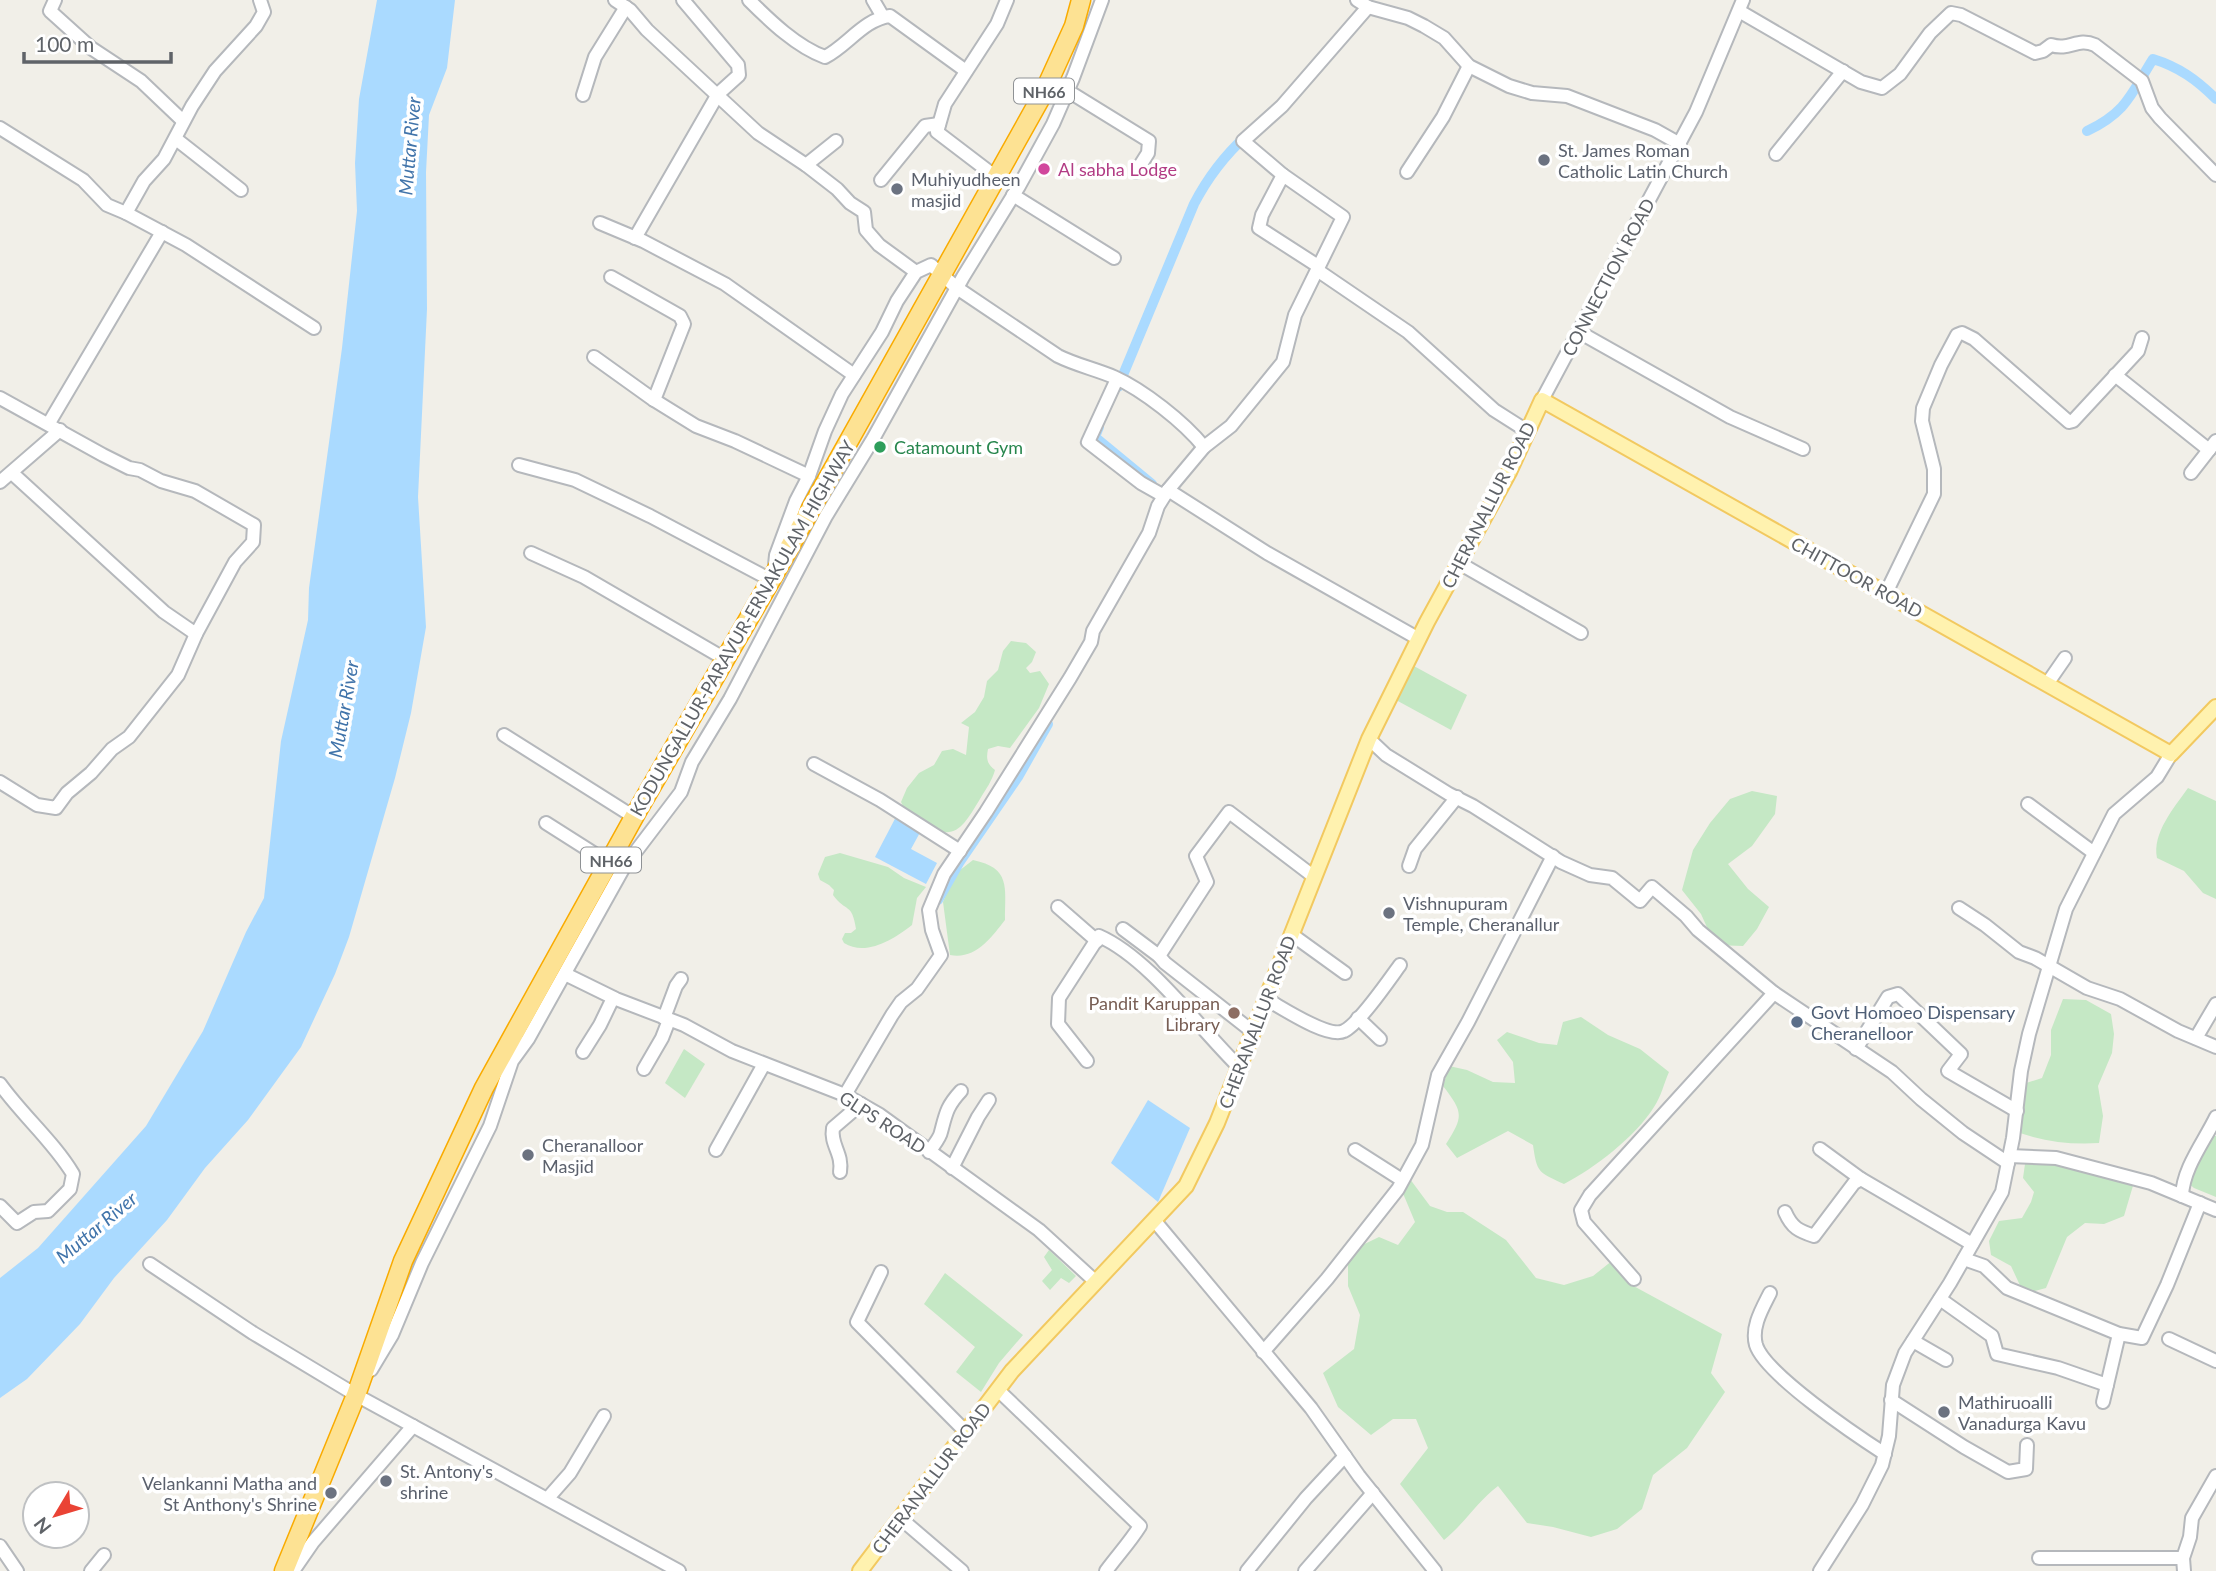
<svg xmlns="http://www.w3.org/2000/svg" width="2216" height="1571" font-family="Lato,sans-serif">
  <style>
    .green { fill: #c5e8c5 }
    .water { fill: #aadaff }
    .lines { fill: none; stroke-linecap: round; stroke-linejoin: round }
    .canal { stroke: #aadaff; stroke-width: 10 }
    .minor-casing { stroke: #b5b8bc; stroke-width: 16 }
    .major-casing { stroke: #f2c960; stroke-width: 18 }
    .highway-casing { stroke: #f9ab00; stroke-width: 21 }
    .minor { stroke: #fff; stroke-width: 12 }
    .major { stroke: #fff2af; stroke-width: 14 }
    .highway { stroke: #fde293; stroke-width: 18 }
    .worship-dot { fill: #6b7280; stroke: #fff; stroke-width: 2.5 }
    .hotel-dot { fill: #d1479c; stroke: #fff; stroke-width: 2.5 }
    .leisure-dot { fill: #2e9e5b; stroke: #fff; stroke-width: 2.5 }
    .education-dot { fill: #8d6e63; stroke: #fff; stroke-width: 2.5 }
    .service-dot { fill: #5c6f8a; stroke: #fff; stroke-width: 2.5 }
    .labels { text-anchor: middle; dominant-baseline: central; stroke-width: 7; stroke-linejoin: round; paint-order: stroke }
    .shield { fill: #fff; stroke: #8f9295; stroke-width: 2 }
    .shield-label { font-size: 16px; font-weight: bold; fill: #5f6368 }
    .worship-label { font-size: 18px; fill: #5b616d; stroke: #fff; text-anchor: start }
    .hotel-label { font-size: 18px; fill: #b23c85; stroke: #fff; text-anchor: start }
    .street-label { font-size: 18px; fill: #5f6368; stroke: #fff }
    .leisure-label { font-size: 18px; fill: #27864d; stroke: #fff; text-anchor: start }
    .education-label { font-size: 18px; fill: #785e54; stroke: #fff; text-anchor: end }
    .service-label { font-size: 18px; fill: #4e5e75; stroke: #fff; text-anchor: start }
    .water-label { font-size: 19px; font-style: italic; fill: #4174aa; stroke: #fff }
  </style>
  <rect width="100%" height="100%" fill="#f1efe8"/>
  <g class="green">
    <path d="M1011 641 1026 643 1036 652 1032 662 1026 668 1030 673 1040 671 1049 684 1039 708 1010 748 998 746 988 749C986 759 987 764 995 770 992 781 986 789 980 799 963 827 954 845 921 821 913 815 905 811 901 802L907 788 919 773 934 765 942 751 953 749 966 755 969 727 961 723 975 712 984 697 987 681 998 670 1003 651Z"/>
    <polygon points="1412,665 1467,695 1451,730 1396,700"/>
    <path d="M2188 788 2216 801V899L2203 893 2184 871 2157 858C2152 833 2174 808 2188 788Z"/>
    <polygon points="1752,791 1777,796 1775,814 1752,846 1728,864 1748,889 1769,907 1757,929 1743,946 1715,945 1701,914 1682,890 1693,850 1710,823 1730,799"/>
    <path d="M840 853 888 867 904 878 926 887 917 898 912 925C894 939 866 957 844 943L842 939 845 933H851L856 929C852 902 846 913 833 895L834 890 829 885 820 880 818 874 825 857Z"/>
    <path d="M973 860C1011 868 1005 887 1005 920 991 938 975 960 950 955L943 902 955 874Z"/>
    <path d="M2063 999 2086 1000 2111 1014 2114 1034 2112 1053 2098 1086 2103 1116 2099 1143C2069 1145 2042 1141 2014 1131L2020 1085 2042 1078 2051 1055V1030Z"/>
    <path d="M1581 1017 1608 1035 1640 1049 1669 1072C1664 1083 1661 1097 1654 1107 1635 1137 1595 1168 1564 1184 1538 1172 1537 1173 1533 1145L1508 1131 1457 1158 1446 1144C1464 1116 1463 1112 1443 1086L1449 1066 1467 1070 1493 1082 1515 1083 1513 1062 1497 1040 1507 1032 1539 1043 1557 1045 1563 1022Z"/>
    <polygon points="684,1049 705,1064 685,1098 665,1083"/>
    <polygon points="2212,1136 2216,1136 2216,1197 2194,1188 2187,1182 2193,1168 2200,1161 2203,1143"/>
    <polygon points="2026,1157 2135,1179 2124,1216 2104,1224 2085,1223 2067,1237 2046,1288 2024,1294 2011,1266 1991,1255 1989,1241 1999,1221 2022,1218 2031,1202 2034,1192 2023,1178"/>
    <path d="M1407 1175 1430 1206 1447 1212H1463L1506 1240 1536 1278 1564 1285 1593 1276 1613 1260 1628 1283 1722 1334 1711 1373 1725 1392 1687 1448 1653 1475 1642 1509 1617 1529 1591 1537 1553 1527 1527 1523 1498 1486C1477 1502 1464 1524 1444 1540L1400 1484 1428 1448 1416 1419H1393L1371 1435 1338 1407 1323 1373 1354 1349 1360 1315 1348 1286V1252L1379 1237 1398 1245 1415 1222 1402 1191Z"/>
    <polygon points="1049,1250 1076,1276 1069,1283 1061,1278 1050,1290 1042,1281 1052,1270 1044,1257"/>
    <polygon points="945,1273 1023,1335 999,1363 981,1392 956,1372 975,1347 924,1304"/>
  </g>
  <g class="water">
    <polygon points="377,0 455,0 447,68 429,115 426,172 427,309 418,497 426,627 411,713 395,778 349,937 335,974 301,1047 248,1120 205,1168 167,1220 114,1278 80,1324 27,1379 0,1398 0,1278 38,1248 146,1126 203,1031 246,932 264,898 281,741 308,620 309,588 342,348 357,211 355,163 359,99"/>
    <polygon points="898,813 923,827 911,849 937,863 926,884 875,857"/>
    <polygon points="1148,1100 1190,1128 1158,1202 1111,1163"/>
  </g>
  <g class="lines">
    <g class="canal">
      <path d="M2087 131C2127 112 2131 94 2153 59 2179 67 2197 80 2216 99"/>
      <path d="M1118 387 1194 204C1208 177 1224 156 1246 136"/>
      <polyline points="1099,427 1095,437 1152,484"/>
      <polyline points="938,900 959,863 1018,777 1048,724"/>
    </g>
    <defs>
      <g id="minor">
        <polyline points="55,0 50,11 91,48 141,81 183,121"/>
        <polyline points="615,0 630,10 647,30 758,133 806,165 837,189 850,203 864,212 866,230 879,245 916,272"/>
        <path d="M749 0C770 21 797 47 825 57 847 46 864 19 890 16L966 71"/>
        <polyline points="873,0 883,17"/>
        <polyline points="1357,0 1368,7 1408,18 1424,26 1444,38 1469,66 1509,86 1532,93 1567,96 1655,130 1680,144"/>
        <path d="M1739 11 1861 82 1882 88 1900 74 1930 33 1951 13 1961 15 2035 53 2043 51 2051 45C2070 51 2077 37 2095 45L2142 81 2152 108 2160 118 2216 175"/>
        <polyline points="1068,91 1149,141 1148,153 1136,172"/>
        <polyline points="583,95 595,57 626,7"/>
        <polyline points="0,128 83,180 107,205 126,213 144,181 164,159 192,106 215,71 256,26 264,12 260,0"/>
        <polyline points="176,139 241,190"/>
        <polyline points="1776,154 1843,71"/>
        <polyline points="806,165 836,141"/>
        <polyline points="1407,172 1443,117 1469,66"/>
        <polyline points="1283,175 1243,141 1282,106 1368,7"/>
        <polyline points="996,177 937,132 945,104 997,24 1007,0"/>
        <polyline points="881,180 925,126 939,124"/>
        <polyline points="1013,195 1114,258"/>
        <polyline points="126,213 186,245 314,328"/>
        <polyline points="600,223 643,241 725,284 854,375"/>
        <polyline points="635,238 718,94 739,75 738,65 683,0"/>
        <polyline points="1317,270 1408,332 1494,410 1527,431"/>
        <polyline points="611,277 673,312 680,316 684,324 654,400"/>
        <polyline points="1579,332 1730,417 1803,449"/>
        <polyline points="594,357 654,400 696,426 735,441 809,476"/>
        <polyline points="2115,375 2209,450"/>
        <polyline points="1117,379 1088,442 1141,483 1164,496"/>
        <polyline points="0,398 103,455 129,468 140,470 161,481 195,491 254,525 253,542 235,562 196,634 178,675 129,737 112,749 91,773 67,793 56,808 37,805 0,782"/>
        <polyline points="1542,400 1696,112 1743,0"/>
        <polyline points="49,423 162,232"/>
        <polyline points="519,465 575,480 650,516 771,580"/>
        <polyline points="12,473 164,612 196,634"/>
        <polyline points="2191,473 2216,441"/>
        <polyline points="0,482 60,430"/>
        <polyline points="1168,490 1267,553 1419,639"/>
        <polyline points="531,553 584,577 725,659"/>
        <polyline points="1459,563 1581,633"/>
        <path d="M775 565 776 555 796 501 809 476 825 431 842 394 882 332 897 301 916 272 931 265 957 288 1058 356C1076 365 1095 369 1114 377 1143 390 1184 422 1204 447"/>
        <polyline points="1886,593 1934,494 1934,469 1922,421 1923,408 1941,365 1957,335 1962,333 1974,339 2069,422 2073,421 2138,351 2142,338"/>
        <polyline points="2047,684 2065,658"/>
        <polyline points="504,735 634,817"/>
        <polyline points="1369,739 1386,755 1449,794 1473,806 1561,862 1590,875 1612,878 1640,901 1652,887 1686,916 1698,930 1774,993 1892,1072 1921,1099 1963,1133 2008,1163"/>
        <polyline points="814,764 880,800 960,851"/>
        <polyline points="2028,804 2094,853"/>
        <polyline points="546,823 609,863"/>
        <polyline points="1409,866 1415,849 1457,797"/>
        <polyline points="1058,907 1097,941"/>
        <polyline points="1959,908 1985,925 2019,952 2035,958 2087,988 2120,999 2178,1031 2216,1047"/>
        <polyline points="1123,929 1159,956"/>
        <polyline points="1291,934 1345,973"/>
        <polyline points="565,974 616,999 684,1025 732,1051 845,1095 880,1115 1039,1230 1096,1282"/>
        <path d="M1266 999C1281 1007 1328 1039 1344 1031 1359 1024 1389 980 1400 965"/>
        <polyline points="664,1018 676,986 681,979"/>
        <polyline points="1358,1018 1380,1039"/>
        <polyline points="1253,1032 1165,963 1159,956 1207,882 1196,856 1229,812 1313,876"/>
        <polyline points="2196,1038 2216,1004"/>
        <polyline points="1856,1049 1888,997 1898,994 1961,1054 1948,1071 2017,1111"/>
        <polyline points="583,1052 600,1025 613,998"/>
        <path d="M1087 1061 1058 1024 1059 998 1099 936C1149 958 1199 1028 1239 1067"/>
        <polyline points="644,1069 662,1038 669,1020"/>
        <path d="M0 1084C23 1116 53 1141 73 1174L70 1189 48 1211 34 1212 17 1223 0 1206"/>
        <polyline points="845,1095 892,1015 901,1002 917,989 941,955 932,930 929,910 944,874 986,812 1070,678 1091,642 1093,631 1149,533 1158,506 1168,490 1204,447 1231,426 1283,362 1295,315 1343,217 1283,175 1262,215 1259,228 1318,266"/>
        <polyline points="1820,1149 1861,1179"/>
        <polyline points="716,1150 764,1064"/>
        <polyline points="1355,1150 1402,1180"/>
        <path d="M929 1152C933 1146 940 1138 941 1132 946 1113 947 1106 961 1091"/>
        <polyline points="2009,1156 2056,1158 2151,1183 2216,1210"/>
        <polyline points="952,1168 978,1117 989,1100"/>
        <path d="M840 1172C843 1153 830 1145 833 1128L861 1104"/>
        <path d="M2182 1196C2183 1168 2204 1142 2216 1117"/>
        <path d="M1785 1212C1792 1228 1799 1231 1814 1236L1854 1183 1861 1179 1972 1244"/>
        <polyline points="1154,1220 1311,1408 1359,1476 1435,1571"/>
        <polyline points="1964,1259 1984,1266 2007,1288 2119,1334 2142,1338 2167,1285 2200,1203"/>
        <polyline points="150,1264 253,1333 356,1395 679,1571"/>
        <polyline points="881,1272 857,1322 966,1432"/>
        <polyline points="1634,1279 1584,1222 1581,1210 1590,1195 1774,993"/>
        <path d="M1770 1293C1762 1309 1751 1327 1756 1345 1765 1374 1857 1436 1885 1454"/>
        <polyline points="1940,1299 1992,1336 1997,1354 2058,1368 2107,1385"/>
        <polyline points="2169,1339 2216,1361"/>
        <polyline points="1913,1341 1946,1360"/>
        <polyline points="1263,1352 1327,1279 1398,1189 1422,1145 1438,1075 1468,1022 1553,856"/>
        <polyline points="371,1370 392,1335 422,1263 490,1126 512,1061 528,1039 624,867 681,792 692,762 730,699 826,516 873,439 963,277 1019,186 1053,124 1073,78 1102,0"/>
        <path d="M998 1390 1140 1526C1130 1542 1117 1556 1106 1571"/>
        <polyline points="1891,1400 1964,1447 2008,1472 2026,1469 2027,1445"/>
        <polyline points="2103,1402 2119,1334"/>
        <polyline points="548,1498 570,1473 604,1416"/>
        <polyline points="900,1518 962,1571"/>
        <polyline points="0,1546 17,1571"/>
        <polyline points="2039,1558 2183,1558"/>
        <polyline points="91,1571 104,1555"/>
        <polyline points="293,1571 313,1542 413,1426"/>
        <polyline points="1247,1571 1306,1498 1345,1456"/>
        <polyline points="1305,1571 1373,1493"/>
        <polyline points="1820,1571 1862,1505 1882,1465 1889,1436 1893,1385 1905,1353 1950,1283 2002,1192 2013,1138 2021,1071 2029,1034 2066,909 2114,814 2157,777 2171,754"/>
        <polyline points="2184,1571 2183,1558 2190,1537 2192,1518 2216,1476"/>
      </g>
      <polyline id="major" points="860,1571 1012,1371 1186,1186 1217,1123 1369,739 1427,622 1509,472 1542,400 2171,754 2216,707"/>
      <polyline id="highway" points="284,1571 356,1395 403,1261 484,1088 639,808 771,580 1044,92 1074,26 1081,0"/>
    </defs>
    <use href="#minor" class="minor-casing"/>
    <use href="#major" class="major-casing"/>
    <use href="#highway" class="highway-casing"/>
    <use href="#minor" class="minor"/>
    <use href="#major" class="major"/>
    <use href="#highway" class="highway"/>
  </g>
  <g class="worship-dot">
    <circle cx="1544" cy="160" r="7"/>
    <circle cx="897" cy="189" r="7"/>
    <circle cx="1389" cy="913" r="7"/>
    <circle cx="528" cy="1155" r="7"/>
    <circle cx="1944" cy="1412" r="7"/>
    <circle cx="386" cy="1481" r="7"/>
    <circle cx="331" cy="1493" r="7"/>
  </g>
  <circle class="hotel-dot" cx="1044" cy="169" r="7"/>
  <circle class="leisure-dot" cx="880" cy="447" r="7"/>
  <circle class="education-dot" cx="1234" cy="1013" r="7"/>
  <circle class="service-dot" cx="1797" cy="1022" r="7"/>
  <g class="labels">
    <g class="shield">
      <rect x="1014" y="78.5" width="60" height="25" rx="5"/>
      <rect x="581" y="847.5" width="60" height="25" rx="5"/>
    </g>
    <g class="shield-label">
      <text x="1044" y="91">NH66</text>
      <text x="611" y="860">NH66</text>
    </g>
    <g class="worship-label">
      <text x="1558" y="150">St. James Roman<tspan x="1558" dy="21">Catholic Latin Church</tspan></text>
      <text x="911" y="179">Muhiyudheen<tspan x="911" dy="21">masjid</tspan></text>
      <text x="1403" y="903">Vishnupuram<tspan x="1403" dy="21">Temple, Cheranallur</tspan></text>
      <text x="542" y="1145">Cheranalloor<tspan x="542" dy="21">Masjid</tspan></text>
      <text x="1958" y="1402">Mathiruoalli<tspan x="1958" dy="21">Vanadurga Kavu</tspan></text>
      <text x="400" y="1471">St. Antony's<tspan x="400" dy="21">shrine</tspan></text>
      <text x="317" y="1483" text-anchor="end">Velankanni Matha and<tspan x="317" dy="21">St Anthony's Shrine</tspan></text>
    </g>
    <g class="hotel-label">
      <text x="1058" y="169">Al sabha Lodge</text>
    </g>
    <g class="street-label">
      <text transform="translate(1608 277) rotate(-62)">CONNECTION ROAD</text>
      <text transform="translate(1488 505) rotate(-63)">CHERANALLUR ROAD</text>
      <text transform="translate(1857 577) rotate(29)">CHITTOOR ROAD</text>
      <text transform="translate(742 628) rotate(-60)">KODUNGALLUR-PARAVUR-ERNAKULAM HIGHWAY</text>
      <text transform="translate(1257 1022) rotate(-69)">CHERANALLUR ROAD</text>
      <text transform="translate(883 1122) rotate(33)">GLPS ROAD</text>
      <text transform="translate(931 1478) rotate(-53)">CHERANALLUR ROAD</text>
    </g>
    <g class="leisure-label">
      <text x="894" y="447">Catamount Gym</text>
    </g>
    <g class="education-label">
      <text x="1220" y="1003">Pandit Karuppan<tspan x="1220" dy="21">Library</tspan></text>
    </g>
    <g class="service-label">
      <text x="1811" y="1012">Govt Homoeo Dispensary<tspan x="1811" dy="21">Cheranelloor</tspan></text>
    </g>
    <g class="water-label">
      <text transform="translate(409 146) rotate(-85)">Muttar River</text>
      <text transform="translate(343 709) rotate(-80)">Muttar River</text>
      <text transform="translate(96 1227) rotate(-40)">Muttar River</text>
    </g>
  </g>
  <g transform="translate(56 1515) rotate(232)"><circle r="33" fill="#ffffff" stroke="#bfc1c3" stroke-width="2"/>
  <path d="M0-5L12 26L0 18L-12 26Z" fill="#ea4335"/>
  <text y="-10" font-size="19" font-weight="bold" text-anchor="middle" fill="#5f6368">N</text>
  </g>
  <path d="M24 52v10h147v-10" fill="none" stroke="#5f6368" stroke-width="3.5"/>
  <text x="35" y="52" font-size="21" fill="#5f6368" stroke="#ffffff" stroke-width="5" paint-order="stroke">100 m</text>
</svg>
